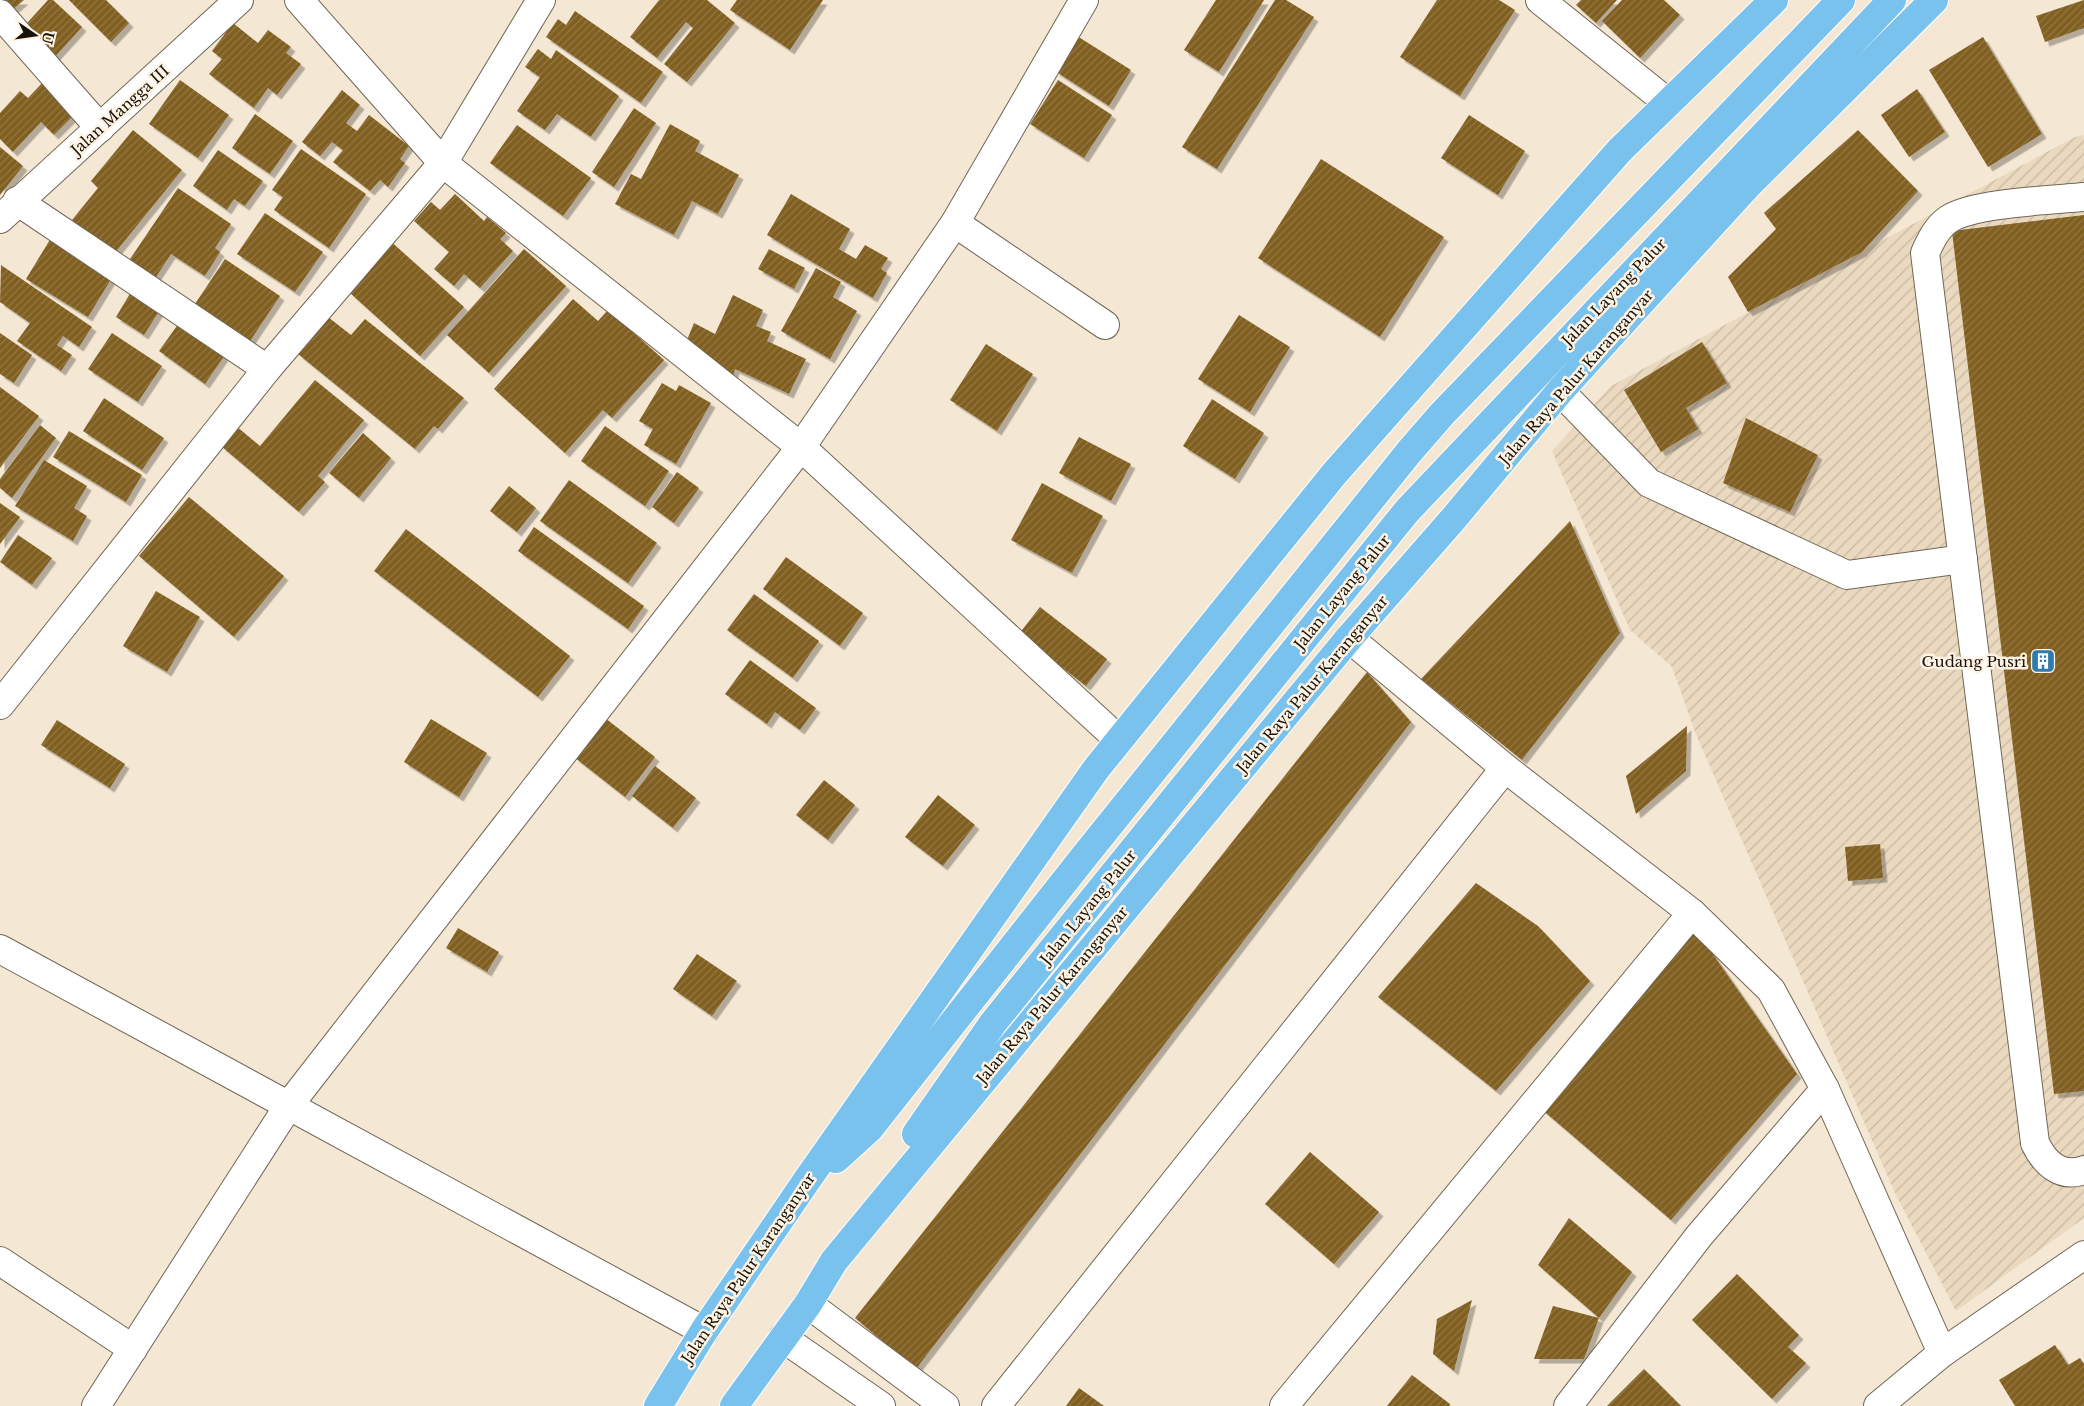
<svg xmlns="http://www.w3.org/2000/svg" width="2084" height="1406" font-family="'Libre Baskerville',serif">
  <style>
    .industrial { fill: url(#industrial-furrows) }
    .building { fill: url(#building-hatch); filter: url(#shadow) }
    .lines { fill: none; stroke-linecap: round; stroke-linejoin: round }
    .minor-casing { stroke: #716655; stroke-width: 30 }
    .major-casing { stroke: #fff; stroke-width: 30 }
    .minor { stroke: #fff; stroke-width: 28 }
    .major { stroke: #7ac2ee; stroke-width: 28 }
    .labels { text-anchor: middle; dominant-baseline: central; stroke-width: 5; stroke-linejoin: round; paint-order: stroke }
    .street-label { font-size: 15px; fill: #17120b; stroke: #fff4e4 }
    .poi-label { font-size: 15px; fill: #17120b; stroke: #fff4e4; text-anchor: end }
  </style>
  <defs>
    <pattern id="industrial-furrows" width="10" height="10" patternUnits="userSpaceOnUse" patternTransform="scale(1.25)"><rect width="10" height="10" fill="#ead9bf"/><path d="M-1 1l2-2M0 10L10 0M9 11l2-2" fill="none" stroke="#c8b9a3"/></pattern>
    <pattern id="building-hatch" width="6" height="6" patternUnits="userSpaceOnUse" patternTransform="scale(1.25)"><rect width="6" height="6" fill="#815e1f"/><path d="M-1 1l2-2M0 6l6-6M5 7l2-2" fill="none" stroke="#92794c"/></pattern>
    <filter id="shadow"><feDropShadow dx="4.5" dy="4.5" stdDeviation="0" flood-color="#0004"/></filter>
  </defs>
  <rect width="100%" height="100%" fill="#f4e7d3"/>
  <polygon class="industrial" points="2084,135 2084,1218 1956,1311 1894,1191 1695,732 1672,667 1630,630 1552,451 1611,386 2075,137"/>
  <g class="building">
    <polygon points="0,0 24,0 10,12"/>
    <polygon points="48,0 53,0 82,27 51,61 19,32"/>
    <polygon points="69,0 106,0 129,23 111,42"/>
    <polygon points="659,0 707,0 735,23 687,82 664,64 693,28 686,22 657,58 630,37"/>
    <polygon points="737,0 823,0 790,50 730,10"/>
    <polygon points="1216,0 1264,0 1219,72 1184,50"/>
    <polygon points="1275,0 1286,0 1314,17 1217,169 1182,147"/>
    <polygon points="1437,0 1499,0 1515,10 1460,96 1400,57"/>
    <polygon points="1581,0 1617,0 1596,23 1576,5"/>
    <polygon points="1622,0 1664,0 1680,15 1640,58 1602,21"/>
    <polygon points="2084,0 2084,28 2045,42 2036,16"/>
    <polygon points="575,11 663,72 641,103 546,37 558,19 566,25"/>
    <polygon points="233,23 258,43 268,30 291,47 286,53 301,64 277,95 268,88 254,108 209,74 222,59 212,51"/>
    <polygon points="1077,36 1131,70 1109,106 1055,71"/>
    <polygon points="1983,37 2042,134 1988,167 1929,70"/>
    <polygon points="538,49 551,59 556,50 619,96 591,137 557,114 545,130 517,111 540,77 525,67"/>
    <polygon points="180,80 229,115 198,158 149,124"/>
    <polygon points="1058,80 1112,115 1084,158 1030,124"/>
    <polygon points="44,81 77,112 54,135 41,122 13,152 0,139 0,113 20,91 28,98"/>
    <polygon points="1917,89 1945,132 1909,157 1881,115"/>
    <polygon points="342,90 360,105 346,123 357,131 369,115 409,146 400,159 405,163 388,187 380,180 370,191 333,162 343,150 332,142 320,156 302,142"/>
    <polygon points="634,108 656,123 614,187 592,172"/>
    <polygon points="255,114 293,141 270,174 232,148"/>
    <polygon points="1469,115 1525,151 1498,195 1441,158"/>
    <polygon points="670,124 700,141 695,151 739,175 718,214 692,201 674,235 615,204 631,174 641,179"/>
    <polygon points="517,125 591,178 563,216 490,163"/>
    <polygon points="133,130 182,170 114,254 72,220 98,188 91,181"/>
    <polygon points="1858,130 1918,191 1862,252 1748,312 1728,277 1776,229 1764,213"/>
    <polygon points="0,147 23,166 0,195"/>
    <polygon points="301,149 366,194 329,248 274,210 283,197 272,190"/>
    <polygon points="218,150 263,181 245,206 234,199 227,210 193,186"/>
    <polygon points="1321,159 1444,237 1380,337 1258,258"/>
    <polygon points="178,188 231,224 215,248 220,252 205,276 171,254 152,283 126,265"/>
    <polygon points="455,194 484,221 487,217 506,233 500,239 513,251 480,288 464,274 454,286 434,269 449,252 414,221 431,202 440,210"/>
    <polygon points="791,194 850,229 839,249 856,259 865,245 888,258 881,269 887,273 873,298 767,235"/>
    <polygon points="265,213 323,252 295,292 237,254"/>
    <polygon points="2084,215 2084,1091 2054,1094 1952,231"/>
    <polygon points="51,238 113,276 88,317 26,279"/>
    <polygon points="388,239 464,307 420,356 350,293 365,277 358,271"/>
    <polygon points="524,249 566,286 489,373 447,335"/>
    <polygon points="769,249 805,268 794,289 758,269"/>
    <polygon points="225,259 280,296 250,341 195,304"/>
    <polygon points="1,265 92,327 79,347 63,336 57,345 72,355 61,371 17,341 30,323 0,302"/>
    <polygon points="816,268 841,282 833,297 857,311 830,359 781,331"/>
    <polygon points="134,287 163,305 144,335 116,317"/>
    <polygon points="733,295 763,310 756,326 771,332 767,341 806,359 789,394 735,369 733,376 711,365 714,359 685,345 694,323 715,334"/>
    <polygon points="573,299 598,321 608,310 664,360 612,418 603,410 565,453 494,389"/>
    <polygon points="1239,315 1290,347 1250,412 1198,379"/>
    <polygon points="184,316 229,349 205,384 159,351"/>
    <polygon points="328,317 351,335 365,319 464,398 438,429 434,426 415,449 298,354"/>
    <polygon points="0,333 32,355 14,383 0,374"/>
    <polygon points="112,333 162,366 138,402 88,369"/>
    <polygon points="1702,342 1727,383 1686,408 1698,429 1661,452 1624,390"/>
    <polygon points="986,344 1033,374 997,431 950,400"/>
    <polygon points="315,380 364,420 318,476 325,482 299,512 221,446 236,426 260,446"/>
    <polygon points="662,383 676,391 679,385 711,403 676,464 644,445 653,429 639,421"/>
    <polygon points="0,387 39,416 0,468"/>
    <polygon points="104,398 164,438 142,470 83,431"/>
    <polygon points="1212,399 1264,433 1235,479 1183,446"/>
    <polygon points="1746,418 1818,455 1790,512 1723,483"/>
    <polygon points="40,425 56,438 12,498 0,488 0,479"/>
    <polygon points="605,426 669,471 645,506 581,461"/>
    <polygon points="69,431 142,475 126,502 53,457"/>
    <polygon points="363,433 391,458 359,498 329,473"/>
    <polygon points="1079,437 1131,464 1111,501 1059,473"/>
    <polygon points="44,460 87,486 74,508 87,516 73,541 15,506"/>
    <polygon points="677,472 699,488 674,523 652,507"/>
    <polygon points="569,480 657,543 628,583 540,521"/>
    <polygon points="1042,483 1103,516 1072,573 1011,540"/>
    <polygon points="509,486 536,508 517,532 490,511"/>
    <polygon points="189,497 284,576 234,637 139,556"/>
    <polygon points="0,503 20,517 0,544"/>
    <polygon points="1570,521 1620,633 1522,760 1421,679"/>
    <polygon points="534,527 644,606 628,629 518,551"/>
    <polygon points="406,529 570,656 538,697 374,571"/>
    <polygon points="18,535 52,558 32,585 0,562"/>
    <polygon points="786,557 863,613 840,646 763,589"/>
    <polygon points="156,591 200,617 167,672 123,646"/>
    <polygon points="754,594 819,641 793,678 727,630"/>
    <polygon points="1040,607 1107,659 1086,686 1019,634"/>
    <polygon points="750,660 816,708 800,730 775,712 767,724 725,694"/>
    <polygon points="1367,672 1411,722 916,1369 855,1318"/>
    <polygon points="605,718 655,757 625,797 574,757"/>
    <polygon points="431,719 487,753 459,797 404,762"/>
    <polygon points="57,720 125,764 110,788 41,745"/>
    <polygon points="1687,726 1686,771 1636,814 1626,776"/>
    <polygon points="655,766 696,798 673,828 632,796"/>
    <polygon points="824,780 855,805 828,840 796,815"/>
    <polygon points="938,795 975,825 943,866 905,837"/>
    <polygon points="1880,844 1883,878 1848,881 1845,847"/>
    <polygon points="1476,883 1538,926 1590,981 1496,1091 1378,997"/>
    <polygon points="1693,926 1797,1074 1671,1220 1539,1107"/>
    <polygon points="458,928 499,952 487,972 446,948"/>
    <polygon points="697,954 737,981 712,1016 673,989"/>
    <polygon points="1310,1152 1379,1212 1334,1264 1265,1204"/>
    <polygon points="1569,1218 1632,1272 1599,1318 1538,1265"/>
    <polygon points="1737,1274 1799,1335 1788,1347 1806,1363 1772,1399 1692,1320"/>
    <polygon points="1472,1300 1454,1371 1433,1354 1437,1319"/>
    <polygon points="1553,1306 1599,1318 1584,1359 1534,1359"/>
    <polygon points="2055,1345 2068,1365 2080,1358 2084,1364 2084,1406 2015,1406 1999,1380"/>
    <polygon points="1644,1369 1681,1406 1607,1406"/>
    <polygon points="1412,1375 1450,1404 1449,1406 1387,1406"/>
    <polygon points="1079,1388 1104,1406 1066,1406"/>
  </g>
  <g class="lines">
    <defs>
      <g id="minor">
        <polyline points="299,0 443,163 801,447 1119,740"/>
        <polyline points="1540,0 1667,102"/>
        <polyline points="0,14 100,128"/>
        <path d="M2084 197C2052 200 1973 203 1949 219 1937 227 1931 240 1925 253L2035 1143C2044 1162 2060 1179 2084 1170"/>
        <polyline points="17,201 267,369"/>
        <polyline points="0,219 239,0"/>
        <polyline points="955,223 1105,325"/>
        <polyline points="1560,391 1649,483 1847,575 1963,559"/>
        <polyline points="1349,638 1505,768 1692,913 1771,990 1825,1089 1699,1236 1568,1406"/>
        <polyline points="0,705 267,369 443,163 541,0"/>
        <polyline points="0,949 704,1331"/>
        <polyline points="1825,1089 1942,1353"/>
        <polyline points="0,1261 133,1349"/>
        <polyline points="808,1304 945,1406"/>
        <polyline points="783,1338 881,1406"/>
        <polyline points="96,1406 289,1105 801,447 955,223 1084,0"/>
        <polyline points="996,1406 1505,768"/>
        <polyline points="1284,1406 1692,913"/>
        <polyline points="1878,1406 1942,1353 2084,1255"/>
      </g>
      <g id="major">
        <polyline points="916,1134 993,1023 1407,511 1892,0"/>
        <polyline points="836,1159 869,1129 1083,858 1409,452 1442,414 1841,0"/>
        <polyline points="658,1406 704,1331 807,1180 1096,769 1334,474 1620,150 1774,0"/>
        <polyline points="734,1406 808,1304 834,1261 1349,638 1454,518 1560,391 1748,185 1934,0"/>
      </g>
    </defs>
    <use href="#minor" class="minor-casing"/>
    <use href="#major" class="major-casing"/>
    <use href="#minor" class="minor"/>
    <use href="#major" class="major"/>
  </g>
  <defs>
    <symbol id="building-square" viewBox="-11 -11 22 22"><rect x="-9" y="-9" width="18" height="18" rx="4" fill="#307bae" stroke="#fff4e4"/><path d="M-4-6H4V6H1V3H-1V6H-4ZM-2.5-4.3h1.7v1.8h-1.7ZM.8-4.3h1.7v1.8H.8ZM-2.5-1h1.7V.8h-1.7ZM.8-1h1.7V.8H.8Z" fill="#fff"/></symbol>
  </defs>
  <g fill-rule="evenodd">
    <use href="#building-square" x="2029" y="647" width="28" height="28"/>
  </g>
  <g class="labels">
    <g class="street-label">
      <text transform="translate(120 110) rotate(-42)">Jalan Mangga III</text>
      <text transform="translate(1614 292) rotate(-46)">Jalan Layang Palur</text>
      <text transform="translate(1576 377) rotate(-49)">Jalan Raya Palur Karanganyar</text>
      <text transform="translate(1342 592) rotate(-51)">Jalan Layang Palur</text>
      <text transform="translate(1312 684) rotate(-50)">Jalan Raya Palur Karanganyar</text>
      <text transform="translate(1088 907) rotate(-51)">Jalan Layang Palur</text>
      <text transform="translate(1052 995) rotate(-50)">Jalan Raya Palur Karanganyar</text>
      <text transform="translate(748 1268) rotate(-56)">Jalan Raya Palur Karanganyar</text>
    </g>
    <g class="poi-label">
      <text x="2026" y="661">Gudang Pusri</text>
    </g>
  </g>
  <g transform="translate(35 35) rotate(103)" stroke="#fff4e4" stroke-width="4" paint-order="stroke">
  <path d="M0-4L9 19L0 12L-9 19Z" fill="#17120b"/>
  <text y="-8" font-size="14" font-weight="bold" text-anchor="middle" fill="#17120b">U</text>
  </g>
</svg>
